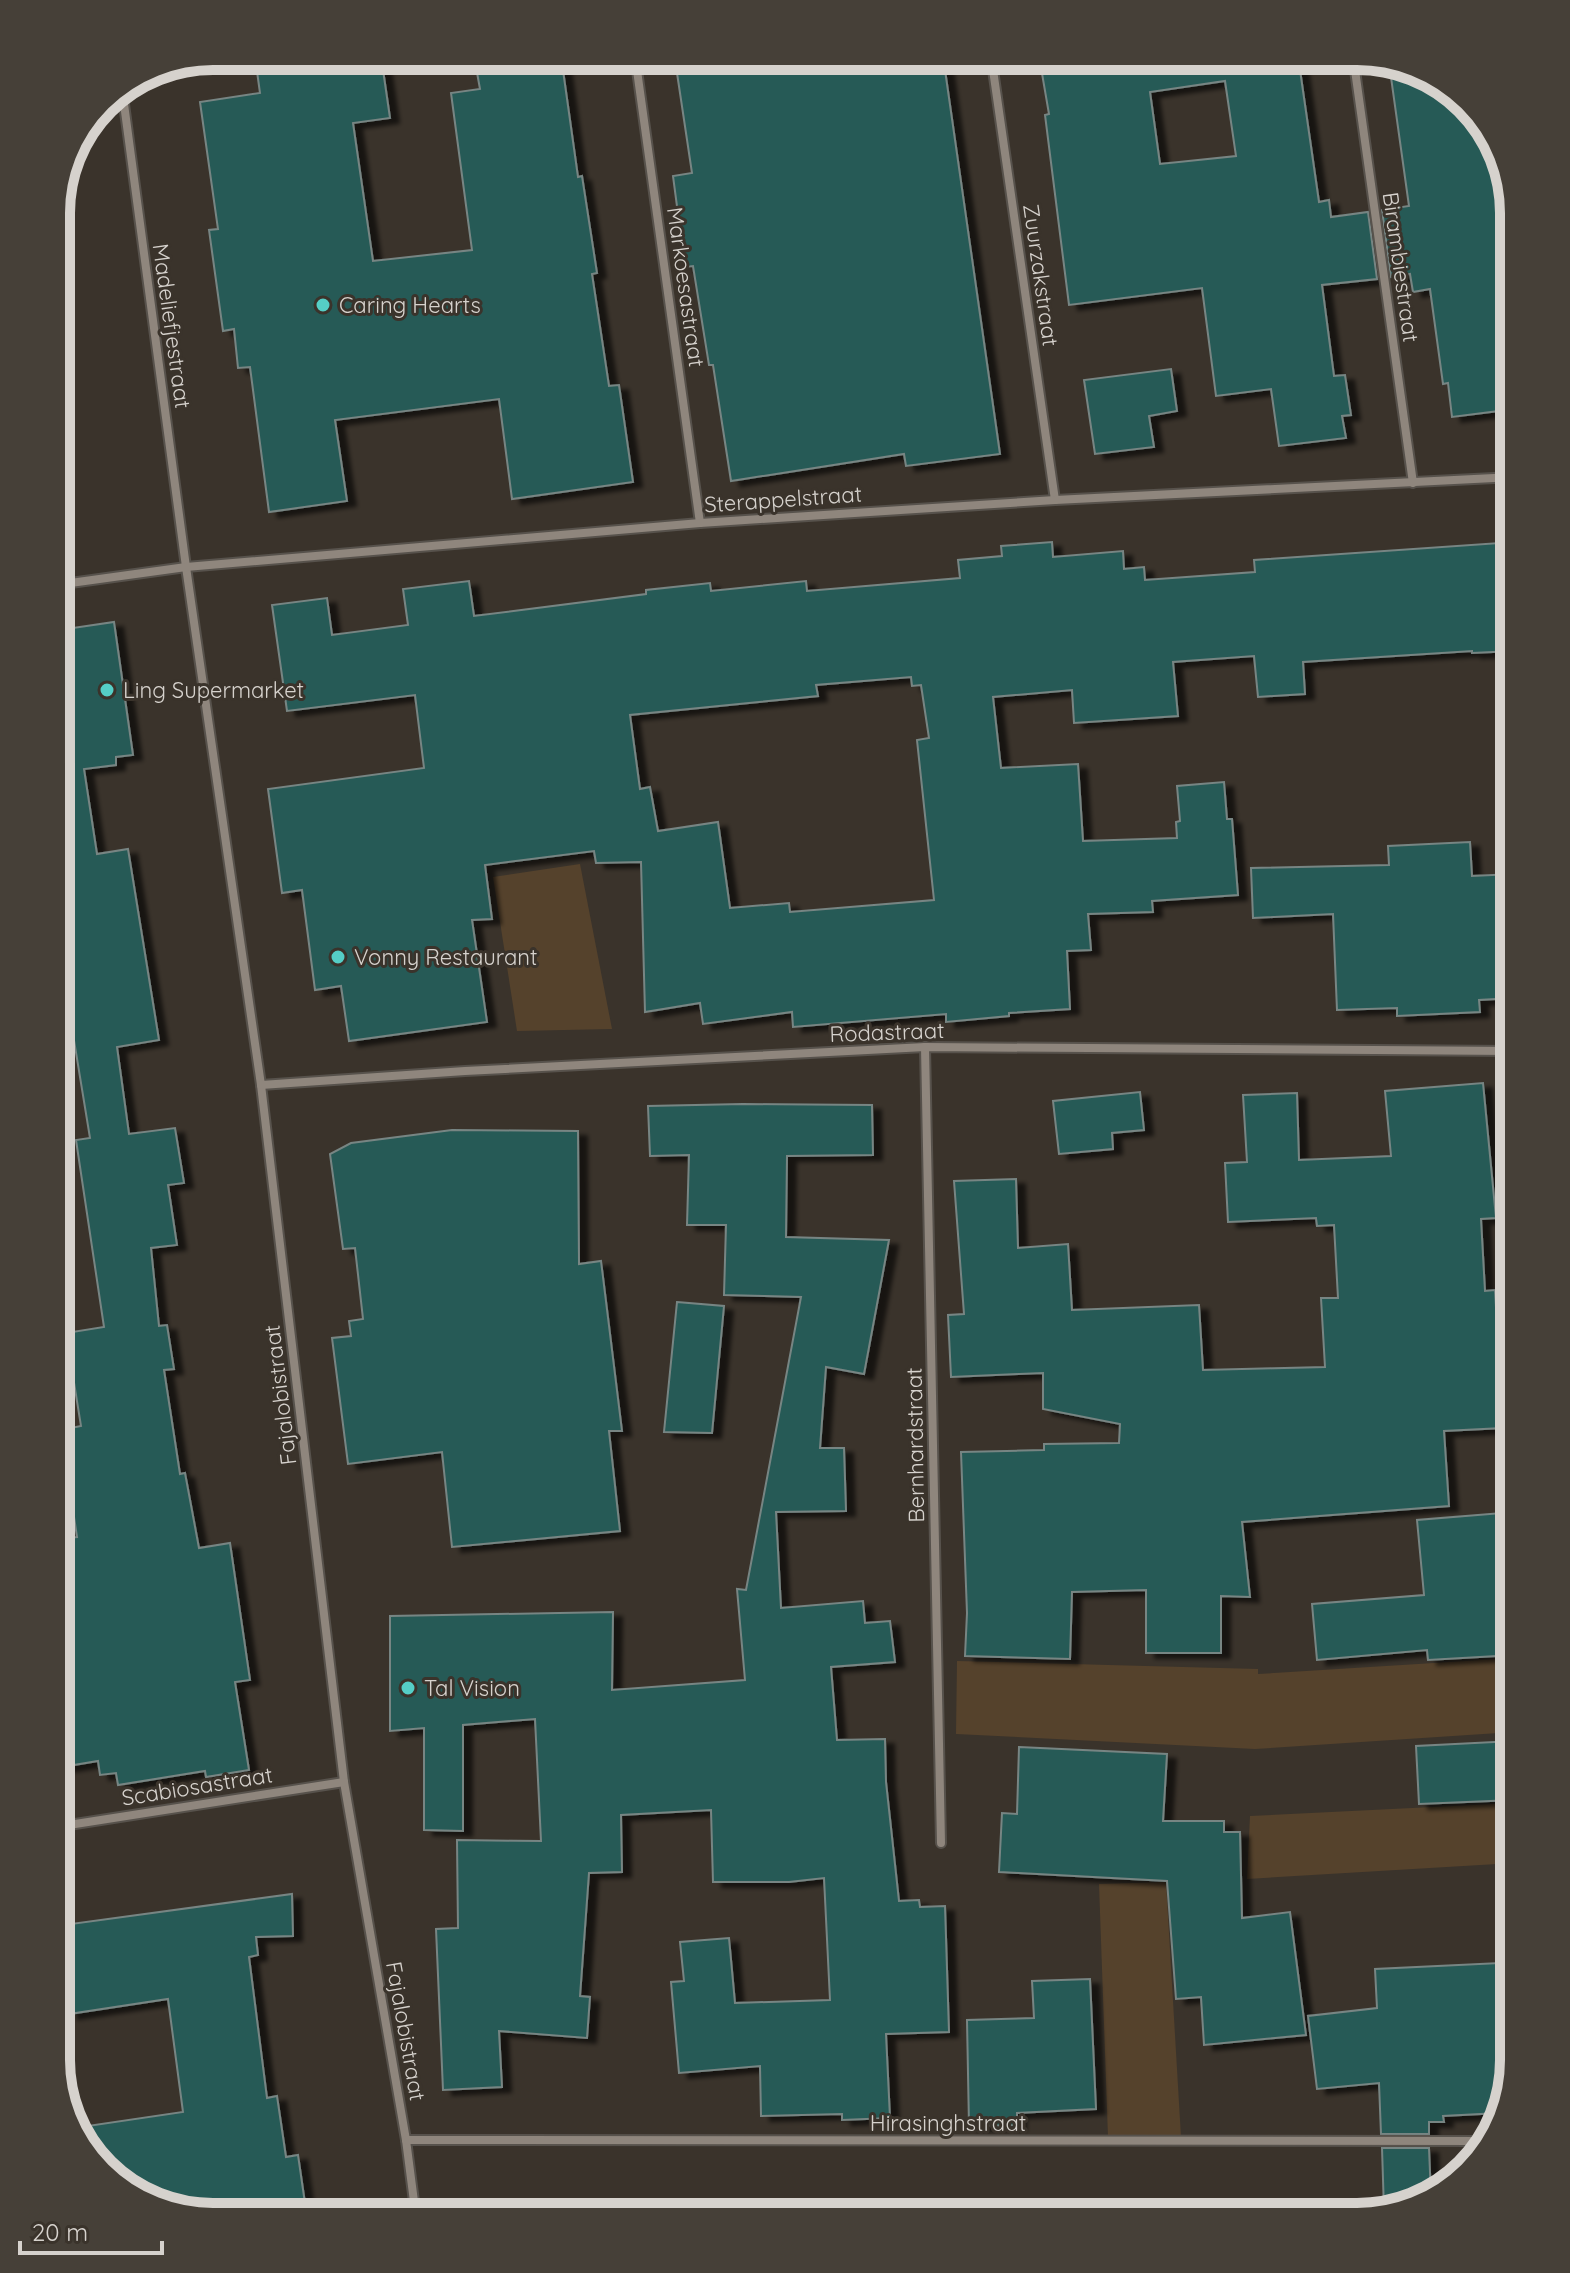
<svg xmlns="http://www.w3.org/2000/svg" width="1570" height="2273" font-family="Quicksand,sans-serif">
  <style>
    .green { fill: #55422c }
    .building { fill: #265a56; stroke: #778583; stroke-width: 2; fill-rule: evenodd; filter: url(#shadow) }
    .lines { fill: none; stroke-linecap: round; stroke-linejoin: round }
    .street-casing { stroke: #57524c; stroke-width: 12 }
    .street { stroke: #8f867d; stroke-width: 8 }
    .poi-dot { fill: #55cec6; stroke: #3a332b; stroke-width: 3 }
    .labels { text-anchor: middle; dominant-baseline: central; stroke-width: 6; stroke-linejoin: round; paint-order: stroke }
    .street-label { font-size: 22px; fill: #d6d2cd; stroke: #3a332b }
    .poi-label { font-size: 22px; fill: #d6d2cd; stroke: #3a332b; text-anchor: start }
    .rim { fill: none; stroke: #d6d2cd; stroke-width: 10 }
  </style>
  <defs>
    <filter id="shadow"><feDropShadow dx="9" dy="5" stdDeviation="2" flood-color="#0009"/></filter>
  </defs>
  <rect width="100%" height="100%" fill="#3a332b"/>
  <g class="green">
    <polygon points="580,864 612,1029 517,1031 493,877"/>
    <polygon points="1514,1658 1514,1732 1255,1749 956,1734 957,1661 1258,1669 1258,1674"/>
    <polygon points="1514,1803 1514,1863 1247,1879 1250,1816"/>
    <polygon points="1166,1882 1181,2137 1108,2137 1099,1884"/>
  </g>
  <g class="building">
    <polygon points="308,56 381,56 390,118 353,123 373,261 472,250 451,93 480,89 474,56 561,56 578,177 582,176 597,273 592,274 609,386 619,385 633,482 512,499 499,399 335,420 347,501 269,512 250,367 238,368 234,329 223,331 209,230 218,229 200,102 260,93 256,64"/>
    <polygon points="852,56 943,56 1000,454 906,466 904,454 731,481 713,365 709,365 693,266 685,267 673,176 692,173 677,73 744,64 745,73"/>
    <path d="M1039 56H1298L1319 202 1329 200 1331 217 1368 212 1377 279 1322 285 1334 376 1345 375 1351 415 1342 416 1346 438 1279 446 1271 389 1216 396 1202 288 1069 305 1045 115 1049 114ZM1225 81 1236 156 1160 164 1150 92Z"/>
    <polygon points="1389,63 1436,77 1493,135 1514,219 1514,409 1452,417 1448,383 1443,384 1430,289 1413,292 1410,274 1391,277 1382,210 1409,206"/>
    <polygon points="1171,369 1177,411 1149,416 1154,447 1095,454 1084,380"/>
    <path d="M1052 542 1053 557 1123 551 1124 569 1144 567 1145 580 1255 572 1254 560 1514 542V651L1472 653V651L1303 662 1305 694 1258 697 1254 656 1173 662 1178 716 1074 723 1072 690 993 697 1001 768 1078 764 1083 841 1177 838 1176 822 1180 821 1177 786 1224 782 1227 819H1232L1238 895 1152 901 1153 912 1088 914 1091 950 1067 951 1070 1009 1009 1013V1016L946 1022V1014L793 1027 792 1012 703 1024 700 1003 645 1012 641 862 596 863 594 851 485 865 492 919 472 920 487 1022 349 1041 341 986 315 990 302 890 282 893 268 789 424 768 415 695 287 711 272 605 327 598 332 635 408 625 403 589 469 581 474 616 646 594V590L710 583 711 591 806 581 807 591 960 578 958 560 1002 556 1001 546ZM911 677 912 686 921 685 929 738 917 740 934 900 790 912 789 903 730 908 718 822 658 831 650 787 640 789 630 715 818 696 816 685Z"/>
    <polygon points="114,622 133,755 116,757 116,765 84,769 97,854 128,849 159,1040 117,1047 129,1134 175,1128 184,1183 168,1185 177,1245 151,1248 159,1326 167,1325 174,1369 164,1370 180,1474 185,1473 199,1548 230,1543 250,1680 235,1682 249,1770 206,1777 205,1771 118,1785 116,1773 100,1775 98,1761 56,1768 56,1539 77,1537 61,1430 81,1426 66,1333 104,1327 76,1140 90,1138 72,1028 56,1030 56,641 60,641 59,630"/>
    <polygon points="1470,842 1472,876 1514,874 1514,998 1479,1000 1480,1012 1397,1016 1397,1008 1337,1010 1333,914 1253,918 1251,868 1389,865 1388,846"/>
    <polygon points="1483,1083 1496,1218 1481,1219 1485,1291 1495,1290 1503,1428 1444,1431 1449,1506 1242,1522 1250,1597 1221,1596 1221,1653 1146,1653 1146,1590 1072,1592 1070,1659 965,1656 967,1613 961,1452 1044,1450 1044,1444 1119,1443 1120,1424 1043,1409 1043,1373 951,1377 948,1315 964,1314 954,1181 1016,1179 1018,1248 1068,1244 1072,1310 1199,1305 1203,1370 1325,1367 1321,1298 1338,1298 1334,1225 1317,1226 1316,1218 1228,1222 1225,1163 1247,1162 1243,1095 1297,1093 1299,1160 1391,1156 1385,1091"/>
    <polygon points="1140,1092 1144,1130 1112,1133 1113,1149 1059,1154 1053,1101"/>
    <polygon points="743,1104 872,1105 873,1155 787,1156 786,1237 889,1240 864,1374 826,1367 820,1448 844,1448 846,1511 776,1512 781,1608 863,1601 865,1623 890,1621 895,1662 831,1667 837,1740 885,1739 886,1782 899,1901 919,1900 920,1907 945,1906 949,2032 886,2034 890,2118 842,2120 842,2114 761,2116 760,2066 679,2073 671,1982 684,1981 680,1942 729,1938 735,2003 830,2000 824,1878 789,1882 713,1882 711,1810 621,1815 622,1872 589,1873 580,1996 590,1997 587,2038 499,2031 502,2087 443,2090 436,1929 458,1928 457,1840 541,1841 535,1719 463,1725 463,1831 424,1830 424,1728 390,1731 390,1616 613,1612 612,1690 745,1680 737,1589 746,1590 801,1297 724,1295 726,1225 687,1225 689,1155 650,1156 648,1106"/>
    <polygon points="452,1130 578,1131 579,1264 601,1261 622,1431 609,1431 620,1531 452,1547 442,1452 348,1464 332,1338 351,1336 349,1321 363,1319 355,1248 343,1249 330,1154 351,1143"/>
    <polygon points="677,1302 724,1306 712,1433 664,1432"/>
    <polygon points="1514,1512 1514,1655 1428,1660 1427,1650 1317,1660 1312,1604 1424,1595 1417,1520"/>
    <polygon points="1514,1741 1514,1800 1419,1804 1416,1746"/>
    <polygon points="1019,1747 1167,1754 1163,1821 1224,1821 1224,1832 1240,1832 1242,1918 1290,1912 1306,2035 1204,2045 1201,1997 1176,1999 1167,1881 999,1872 1002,1813 1017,1814"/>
    <polygon points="292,1894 293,1936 256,1937 258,1955 249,1957 267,2098 277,2096 286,2157 298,2155 307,2217 203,2217 126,2191 77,2138 74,2128 183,2112 168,1999 69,2014 67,2000 56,2002 56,1926"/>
    <polygon points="1500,1963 1508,2084 1500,2113 1443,2116 1444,2122 1429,2122 1429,2134 1381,2134 1379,2083 1317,2089 1308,2016 1377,2008 1375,1969"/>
    <polygon points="1090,1979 1096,2109 1017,2113 1017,2125 969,2126 967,2020 1034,2018 1032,1981"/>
    <polygon points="1382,2148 1429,2148 1431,2197 1384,2210"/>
  </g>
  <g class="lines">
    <defs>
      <g id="street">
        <polyline points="635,56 700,523"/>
        <polyline points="991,56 1055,500"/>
        <polyline points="1353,56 1413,483"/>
        <polyline points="122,89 186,567 261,1085 344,1782 406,2140 416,2217"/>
        <polyline points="56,585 186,567 700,523 1055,500 1514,477"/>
        <polyline points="925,1047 941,1843"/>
        <polyline points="261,1085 465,1071 925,1047 1514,1051"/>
        <polyline points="56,1827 344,1782"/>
        <polyline points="406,2140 1490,2141"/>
      </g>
    </defs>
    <use href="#street" class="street-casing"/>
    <use href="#street" class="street"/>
  </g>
  <g class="poi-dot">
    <circle cx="323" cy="305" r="8"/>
    <circle cx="107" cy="690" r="8"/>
    <circle cx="338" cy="957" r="8"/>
    <circle cx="408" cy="1688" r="8"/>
  </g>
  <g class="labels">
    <g class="street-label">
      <text transform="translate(1401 267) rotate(82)">Birambiestraat</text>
      <text transform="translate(1041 275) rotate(82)">Zuurzakstraat</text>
      <text transform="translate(686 287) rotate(82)">Markoesastraat</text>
      <text transform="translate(172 326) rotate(82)">Madeliefjestraat</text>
      <text transform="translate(783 499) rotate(-4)">Sterappelstraat</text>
      <text transform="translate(887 1032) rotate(-2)">Rodastraat</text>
      <text transform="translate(280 1395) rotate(-97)">Fajalobistraat</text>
      <text transform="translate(915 1445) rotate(-91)">Bernhardstraat</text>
      <text transform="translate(197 1786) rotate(-9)">Scabiosastraat</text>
      <text transform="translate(406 2031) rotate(80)">Fajalobistraat</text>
      <text x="948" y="2123">Hirasinghstraat</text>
    </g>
    <g class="poi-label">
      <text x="339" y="305">Caring Hearts</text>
      <text x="123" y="690">Ling Supermarket</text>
      <text x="354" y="957">Vonny Restaurant</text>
      <text x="424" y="1688">Tal Vision</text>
    </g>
  </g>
  <path d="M0 0H1570V2273H0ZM213 70H1357A143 143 0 0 1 1500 213V2060A143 143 0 0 1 1357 2203H213A143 143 0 0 1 70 2060V213A143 143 0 0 1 213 70Z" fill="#464038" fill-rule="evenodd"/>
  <path class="rim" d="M213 70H1357A143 143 0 0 1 1500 213V2060A143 143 0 0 1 1357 2203H213A143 143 0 0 1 70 2060V213A143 143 0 0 1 213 70Z"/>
  <path d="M20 2241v12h142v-12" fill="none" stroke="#d6d2cd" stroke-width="4"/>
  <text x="32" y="2241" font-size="24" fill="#d6d2cd" stroke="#3a332b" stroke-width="6" paint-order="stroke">20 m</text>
</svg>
